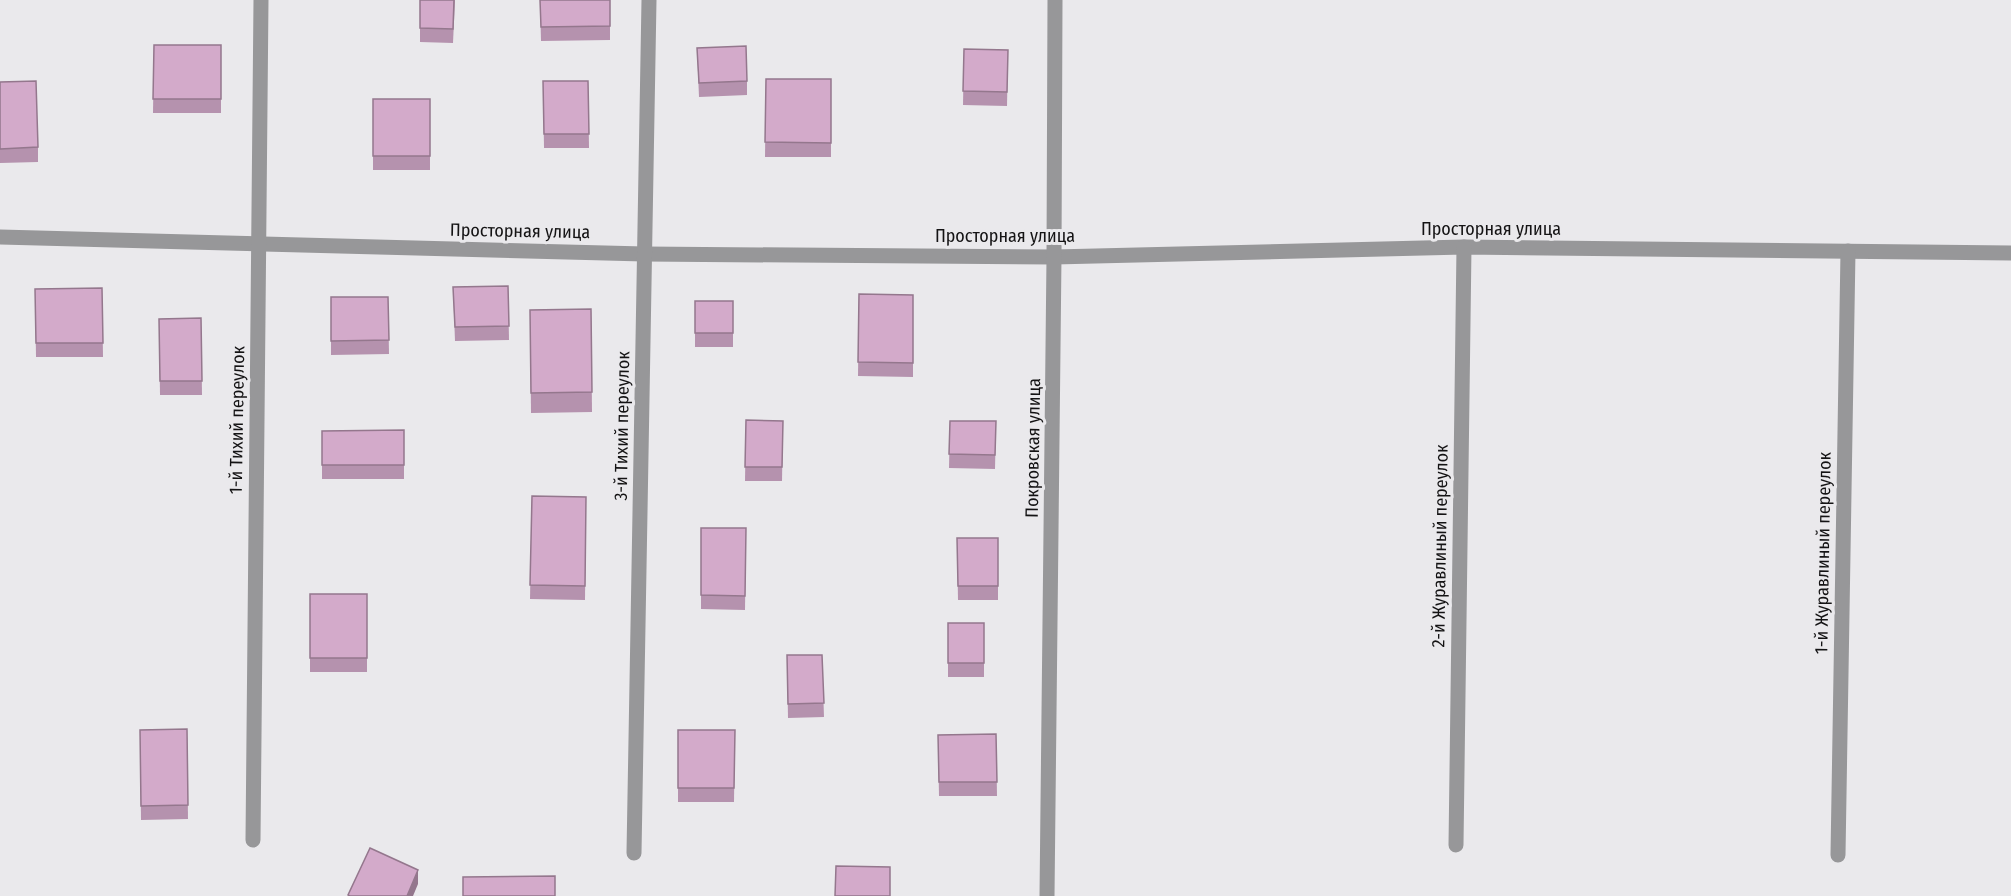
<svg xmlns="http://www.w3.org/2000/svg" width="2011" height="896" font-family="'Fira Sans Condensed',sans-serif">
  <style>
    .lines { fill: none; stroke-linecap: round; stroke-linejoin: round }
    .street { stroke: #979799; stroke-width: 15 }
    .wall { fill: #b592ae }
    .shaded-wall { fill: #94778d }
    .building { fill: #d3aaca; stroke: #94778d; stroke-width: 1.5 }
    .labels { text-anchor: middle; dominant-baseline: central; stroke-width: 6; stroke-linejoin: round; paint-order: stroke }
    .street-label { font-size: 18px; fill: #141314; stroke: #eae9ec }
  </style>
  <rect width="100%" height="100%" fill="#eae9ec"/>
  <g class="lines">
    <g class="street">
      <polyline points="0,237 644,254 1054,257 1464,247 2011,253"/>
      <polyline points="253,840 261,0"/>
      <polyline points="1456,845 1464,247"/>
      <polyline points="634,853 649,0"/>
      <polyline points="1838,855 1848,251"/>
      <polyline points="1047,896 1054,257 1055,0"/>
    </g>
  </g>
  <g class="wall">
    <polygon points="420,0 455,0 453,43 420,42"/>
    <polygon points="540,0 610,0 610,40 541,41"/>
    <polygon points="154,45 221,45 221,113 153,113"/>
    <polygon points="697,48 747,81 747,95 699,97"/>
    <polygon points="964,49 1008,50 1007,106 963,105"/>
    <polygon points="766,79 831,79 831,157 765,157"/>
    <polygon points="543,81 588,81 589,148 544,148"/>
    <polygon points="0,82 38,147 38,162 0,163"/>
    <rect x="373" y="99" width="57" height="71"/>
    <polygon points="508,286 509,340 455,341 453,287"/>
    <polygon points="102,288 103,357 36,357 35,289"/>
    <polygon points="859,294 913,295 913,377 858,376"/>
    <polygon points="331,297 388,297 389,354 331,355"/>
    <rect x="695" y="301" width="38" height="46"/>
    <polygon points="591,309 592,412 531,413 530,310"/>
    <polygon points="201,318 202,395 160,395 159,319"/>
    <polygon points="746,420 783,421 782,481 745,481"/>
    <polygon points="950,421 996,421 995,469 949,468"/>
    <polygon points="404,430 404,479 322,479 322,431"/>
    <polygon points="532,496 586,497 585,600 530,599"/>
    <polygon points="701,528 746,528 745,610 701,609"/>
    <polygon points="957,538 998,538 998,600 958,600"/>
    <rect x="310" y="594" width="57" height="78"/>
    <rect x="948" y="623" width="36" height="54"/>
    <polygon points="787,655 822,655 824,717 788,718"/>
    <polygon points="187,729 188,819 141,820 140,730"/>
    <polygon points="678,730 735,730 734,802 678,802"/>
    <polygon points="996,734 997,796 939,796 938,735"/>
  </g>
  <polygon class="shaded-wall" points="418,870 418,884 413,896 407,896"/>
  <g class="building">
    <polygon points="420,0 454,0 453,29 420,28"/>
    <polygon points="540,0 610,0 610,26 541,27"/>
    <polygon points="154,45 221,45 221,99 153,99"/>
    <polygon points="746,46 747,81 699,83 697,48"/>
    <polygon points="964,49 1008,50 1007,92 963,91"/>
    <polygon points="766,79 831,79 831,143 765,142"/>
    <polygon points="36,81 38,147 0,149 0,82"/>
    <polygon points="543,81 588,81 589,134 544,134"/>
    <rect x="373" y="99" width="57" height="57"/>
    <polygon points="508,286 509,326 455,327 453,287"/>
    <polygon points="102,288 103,343 36,343 35,289"/>
    <polygon points="859,294 913,295 913,363 858,362"/>
    <polygon points="331,297 388,297 389,340 331,341"/>
    <rect x="695" y="301" width="38" height="32"/>
    <polygon points="591,309 592,392 531,393 530,310"/>
    <polygon points="201,318 202,381 160,381 159,319"/>
    <polygon points="746,420 783,421 782,467 745,467"/>
    <polygon points="950,421 996,421 995,455 949,454"/>
    <polygon points="404,430 404,465 322,465 322,431"/>
    <polygon points="532,496 586,497 585,586 530,585"/>
    <polygon points="701,528 746,528 745,596 701,595"/>
    <polygon points="957,538 998,538 998,586 958,586"/>
    <rect x="310" y="594" width="57" height="64"/>
    <rect x="948" y="623" width="36" height="40"/>
    <polygon points="787,655 822,655 824,703 788,704"/>
    <polygon points="187,729 188,805 141,806 140,730"/>
    <polygon points="678,730 735,730 734,788 678,788"/>
    <polygon points="996,734 997,782 939,782 938,735"/>
    <polygon points="370,848 418,870 407,896 350,896 348,895"/>
    <polygon points="836,866 890,867 890,896 835,896"/>
    <polygon points="555,876 555,896 463,896 463,877"/>
  </g>
  <g class="labels">
    <g class="street-label">
      <text x="1491" y="229">Просторная улица</text>
      <text transform="translate(520 231) rotate(1)">Просторная улица</text>
      <text x="1005" y="236">Просторная улица</text>
      <text transform="translate(237 420) rotate(-89)">1-й Тихий переулок</text>
      <text transform="translate(622 426) rotate(-89)">3-й Тихий переулок</text>
      <text transform="translate(1033 448) rotate(-89)">Покровская улица</text>
      <text transform="translate(1440 546) rotate(-89)">2-й Журавлиный переулок</text>
      <text transform="translate(1823 553) rotate(-89)">1-й Журавлиный переулок</text>
    </g>
  </g>
</svg>
